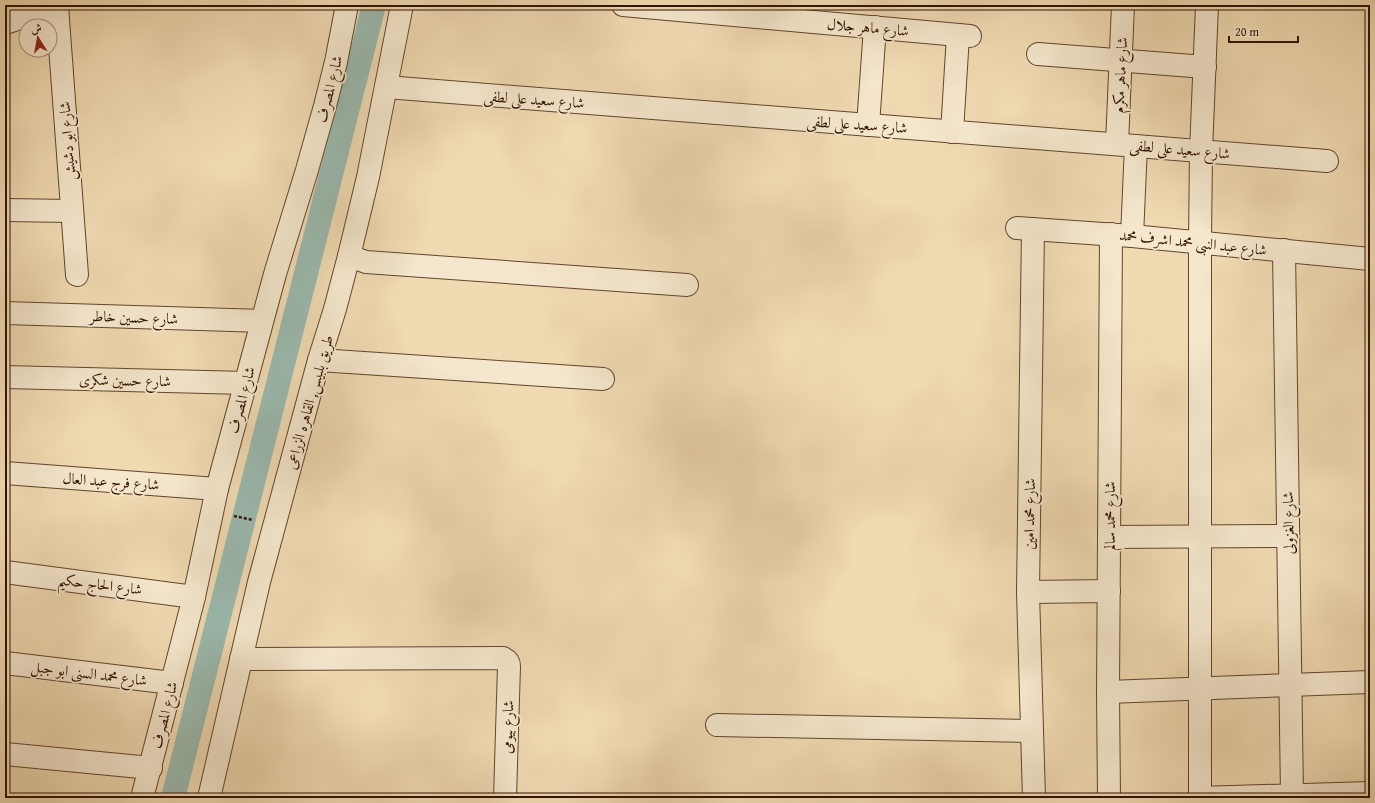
<svg xmlns="http://www.w3.org/2000/svg" width="1375" height="803" font-family="'Gentium Book Plus',Amiri,serif">
  <style>
    .lines { fill: none; stroke-linecap: round; stroke-linejoin: round }
    .canal { stroke: #9abaaf; stroke-width: 24 }
    .minor-casing { stroke: #62452c; stroke-width: 24 }
    .tertiary-casing { stroke: #62452c; stroke-width: 24 }
    .path { stroke: #321300; stroke-width: 2.5; stroke-dasharray: 3 2; stroke-linecap: butt }
    .minor { stroke: #f5e7cd; stroke-width: 22 }
    .tertiary { stroke: #f5e7cd; stroke-width: 22 }
    .labels { text-anchor: middle; dominant-baseline: central; stroke-width: 3.5; stroke-linejoin: round; paint-order: stroke }
    .street-label { font-size: 15px; fill: #321300; stroke: #f5e7cd }
  </style>
  <rect width="100%" height="100%" fill="#f0dab2"/>
  <filter id="stains"><feTurbulence type="fractalNoise" baseFrequency=".005" numOctaves="4"/><feColorMatrix values="0 0 0 0 .2 0 0 0 0 .09 0 0 0 0 .02 0 0 0 .5 -.17"/></filter>
  <radialGradient id="worn" r=".72"><stop offset=".6" stop-color="#630" stop-opacity="0"/><stop offset="1" stop-color="#630" stop-opacity=".3"/></radialGradient>
  <g class="lines">
    <polyline class="canal" points="173,798 374,5"/>
    <defs>
      <g id="minor">
        <polyline points="623,5 970,36"/>
        <polyline points="57,6 77,275"/>
        <polyline points="1038,54 1205,67"/>
        <polyline points="386,87 1327,161"/>
        <polyline points="868,125 875,27"/>
        <polyline points="952,132 958,35"/>
        <polyline points="1117,144 1123,5"/>
        <polyline points="5,210 72,211"/>
        <polyline points="1017,228 1132,236 1370,259"/>
        <polyline points="1033,229 1028,592 1034,798"/>
        <polyline points="1132,236 1136,146"/>
        <polyline points="1284,250 1292,795"/>
        <polyline points="349,256 366,262 687,285"/>
        <polyline points="5,313 262,321"/>
        <polyline points="319,360 603,379"/>
        <polyline points="5,377 246,383"/>
        <polyline points="5,473 217,489"/>
        <polyline points="1109,537 1288,536"/>
        <polyline points="5,572 194,597"/>
        <polyline points="1028,592 1109,591"/>
        <path d="M241 659 503 658C507 660 509 662 509 666L505 798"/>
        <polyline points="5,663 172,683"/>
        <polyline points="1108,692 1370,682"/>
        <polyline points="717,725 1032,731"/>
        <polyline points="5,754 151,768"/>
        <polyline points="142,798 194,597 217,489 275,274 307,170 325,106 336,62 347,5"/>
        <polyline points="209,798 259,582 319,360 335,309 349,256 368,177 402,5"/>
        <polyline points="1109,798 1108,692 1111,234"/>
        <polyline points="1198,798 1370,793"/>
        <polyline points="1200,798 1200,242 1201,151 1207,5"/>
      </g>
      <polyline id="tertiary" points="5,23 59,5"/>
    </defs>
    <use href="#minor" class="minor-casing"/>
    <use href="#tertiary" class="tertiary-casing"/>
    <polyline class="path" points="234,516 253,520"/>
    <use href="#minor" class="minor"/>
    <use href="#tertiary" class="tertiary"/>
  </g>
  <g class="labels">
    <g class="street-label">
      <text transform="translate(868 27) rotate(5)">شارع ماهر جلال</text>
      <text transform="translate(1120 75) rotate(-87)">شارع ماهر مكرم</text>
      <text transform="translate(329 89) rotate(-76)">شارع المصرف</text>
      <text transform="translate(534 99) rotate(4)">شارع سعيد على لطفى</text>
      <text transform="translate(857 124) rotate(4)">شارع سعيد على لطفى</text>
      <text transform="translate(67 141) rotate(-94)">شارع ابو دشيش</text>
      <text transform="translate(1180 149) rotate(5)">شارع سعيد على لطفى</text>
      <text transform="translate(1193 242) rotate(6)">شارع عبد النبى محمد اشرف محمد</text>
      <text transform="translate(134 317) rotate(2)">شارع حسين خاطر</text>
      <text transform="translate(125 380) rotate(1)">شارع حسين شكرى</text>
      <text transform="translate(241 400) rotate(-75)">شارع المصرف</text>
      <text transform="translate(309 402) rotate(-74)">طريق بلبيس, القاهره الزراعى</text>
      <text transform="translate(111 481) rotate(4)">شارع فرج عبد العال</text>
      <text transform="translate(1029 514) rotate(-89)">شارع محمد امين</text>
      <text transform="translate(1109 516) rotate(-90)">شارع محمد سالم</text>
      <text transform="translate(1288 523) rotate(-91)">شارع الغزولى</text>
      <text transform="translate(100 584) rotate(7)">شارع الحاج حكيم</text>
      <text transform="translate(89 673) rotate(7)">شارع محمد السنى ابو جبل</text>
      <text transform="translate(164 715) rotate(-76)">شارع المصرف</text>
      <text transform="translate(507 727) rotate(-88)">شارع بيومى</text>
    </g>
  </g>
  <rect width="1375" height="803" fill="none" stroke="#f0dab2" stroke-width="20"/>
  <rect x="6" y="6" width="1363" height="791" fill="none" stroke="#321300" stroke-width="2"/>
  <rect x="10" y="10" width="1355" height="783" fill="none" stroke="#321300"/>
  <g transform="translate(38 38) rotate(349)"><circle r="19" fill="#f5e7cd" stroke="#a7927b"/>
  <path d="M0-3L7 15L0 10L-7 15Z" fill="#8f2418"/>
  <text y="-6" font-size="11" font-weight="bold" text-anchor="middle" fill="#321300">ش</text>
  </g>
  <path d="M1229 36v6h69v-6" fill="none" stroke="#321300" stroke-width="2"/>
  <text x="1235" y="36" font-size="12" fill="#321300" stroke="#f5e7cd" stroke-width="3" paint-order="stroke">20 m</text>
  <rect width="100%" height="100%" filter="url(#stains)"/>
  <rect width="100%" height="100%" fill="url(#worn)"/>
</svg>
